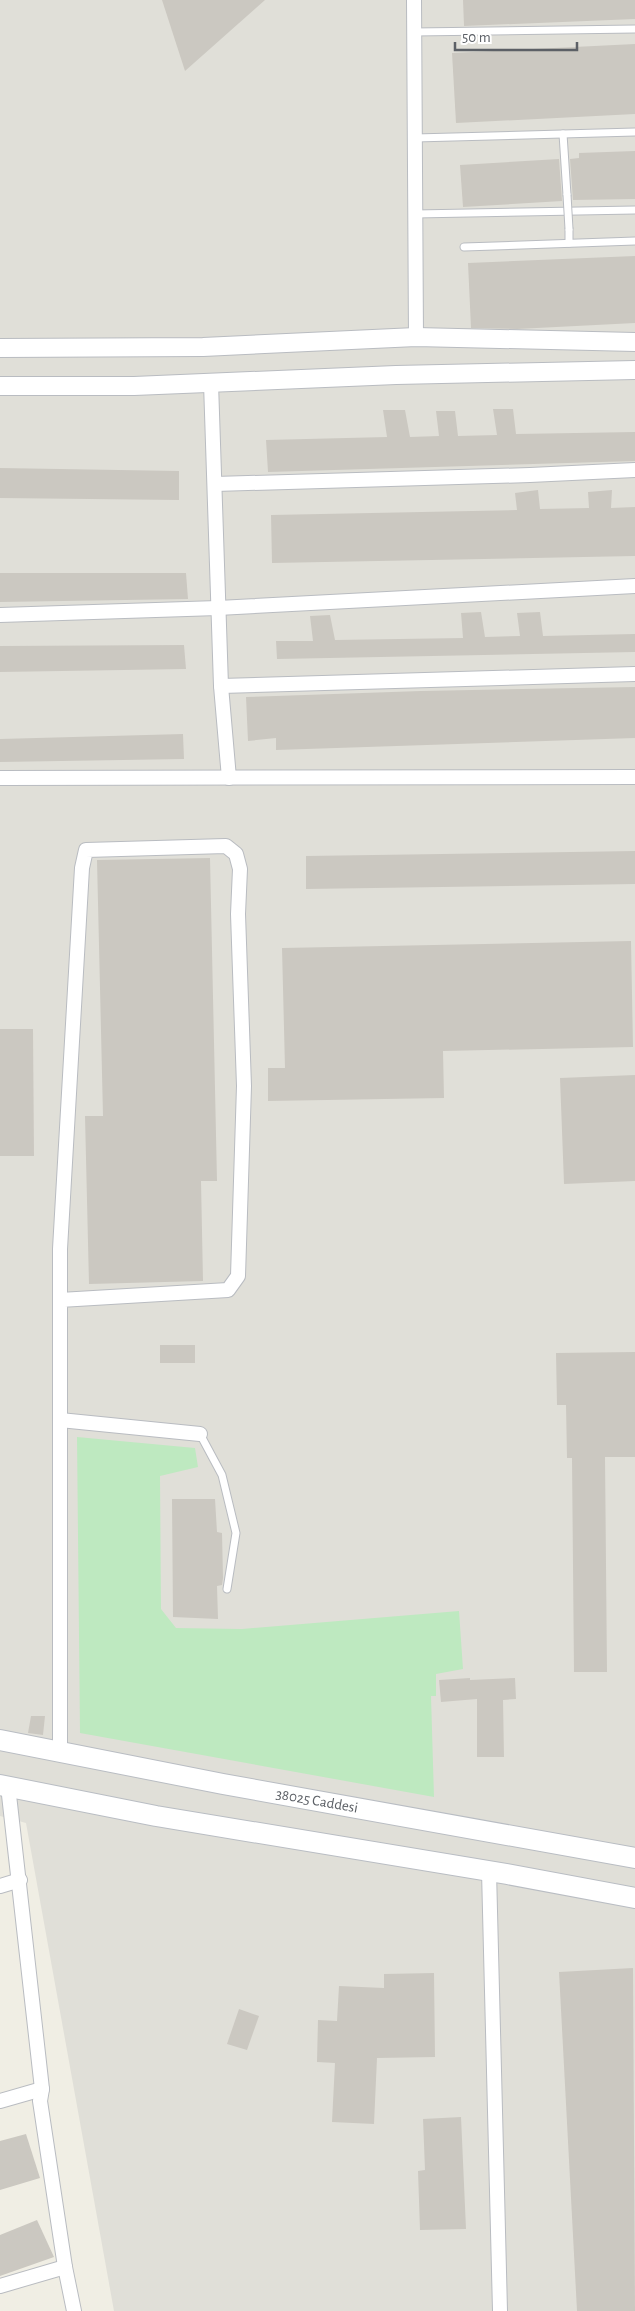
<svg xmlns="http://www.w3.org/2000/svg" width="635" height="2311" font-family="'Alegreya Sans',sans-serif">
  <style>
    .industrial { fill: #e0dfd8 }
    .green { fill: #bee9c0 }
    .building { fill: #cbc8c1 }
    .lines { fill: none; stroke-linecap: round; stroke-linejoin: round }
    .service-casing { stroke: #b9bcc1; stroke-width: 9 }
    .minor-casing { stroke: #b9bcc1; stroke-width: 16 }
    .tertiary-casing { stroke: #b9bcc1; stroke-width: 20 }
    .secondary-casing { stroke: #b9bdc3; stroke-width: 22 }
    .service { stroke: #fff; stroke-width: 7 }
    .minor { stroke: #fff; stroke-width: 14 }
    .tertiary { stroke: #fff; stroke-width: 18 }
    .secondary { stroke: #fff; stroke-width: 20 }
    .service-bridge-casing { stroke: #b9bcc1; stroke-width: 9; stroke-linecap: butt }
    .service-bridge { stroke: #fff; stroke-width: 7 }
    .labels { text-anchor: middle; dominant-baseline: central; stroke-width: 4; stroke-linejoin: round; paint-order: stroke }
    .street-label { font-size: 15px; fill: #5c6066; stroke: #fff }
  </style>
  <rect width="100%" height="100%" fill="#f0eee4"/>
  <polygon class="industrial" points="0,0 635,0 635,2311 114,2311 26,1823 0,1816"/>
  <polygon class="green" points="77,1437 195,1448 198,1467 160,1476 161,1609 176,1628 242,1629 459,1611 463,1669 436,1674 436,1696 431,1696 434,1797 80,1733"/>
  <g class="building">
    <polygon points="162,0 265,0 185,71"/>
    <polygon points="463,0 635,0 635,19 464,26"/>
    <polygon points="635,44 635,114 456,123 452,53"/>
    <polygon points="635,151 635,199 573,200 570,159 579,158 579,153"/>
    <polygon points="559,159 562,201 463,207 460,165"/>
    <polygon points="635,256 635,323 517,329 471,328 468,263"/>
    <polygon points="493,409 513,409 516,434 635,432 635,461 268,472 266,440 387,437 383,410 405,410 410,437 439,436 436,411 455,411 458,436 497,435"/>
    <polygon points="0,468 179,471 179,500 0,498"/>
    <polygon points="538,490 540,509 589,508 588,492 612,490 611,508 635,507 635,556 272,563 271,515 517,510 515,493"/>
    <polygon points="0,573 186,573 188,599 0,602"/>
    <polygon points="481,612 485,637 520,636 517,613 540,612 543,636 635,634 635,652 277,659 276,641 313,641 310,616 330,615 335,640 463,638 461,613"/>
    <polygon points="184,645 186,669 0,672 0,646"/>
    <polygon points="635,687 635,738 276,750 276,738 248,741 246,697 421,691"/>
    <polygon points="183,734 184,759 0,762 0,739"/>
    <polygon points="635,851 635,884 306,889 306,856"/>
    <polygon points="210,858 217,1181 201,1181 203,1281 89,1284 85,1116 103,1116 97,860"/>
    <polygon points="631,941 633,1047 443,1051 444,1098 268,1101 268,1068 285,1068 282,948"/>
    <polygon points="0,1029 33,1029 34,1156 0,1156"/>
    <polygon points="635,1075 635,1181 564,1184 560,1078"/>
    <rect x="160" y="1345" width="35" height="18"/>
    <polygon points="635,1352 635,1457 605,1457 607,1672 574,1672 572,1458 567,1458 566,1405 557,1405 556,1353"/>
    <polygon points="172,1499 215,1499 217,1532 222,1533 223,1578 222,1585 217,1586 218,1619 173,1617"/>
    <polygon points="470,1678 470,1680 515,1678 516,1699 503,1700 504,1757 477,1757 477,1699 441,1702 439,1680"/>
    <polygon points="31,1716 45,1716 43,1735 28,1733"/>
    <polygon points="633,1968 635,2311 577,2311 559,1972"/>
    <polygon points="434,1973 435,2057 377,2058 374,2124 332,2122 335,2063 317,2062 318,2020 337,2021 339,1986 384,1988 384,1974"/>
    <polygon points="239,2009 259,2016 247,2050 227,2044"/>
    <polygon points="461,2117 466,2229 420,2230 418,2171 425,2170 423,2119"/>
    <polygon points="26,2134 40,2178 0,2190 0,2141"/>
    <polygon points="37,2220 54,2257 0,2276 0,2235"/>
  </g>
  <g class="lines">
    <defs>
      <g id="service">
        <polyline points="414,32 635,29"/>
        <polyline points="563,134 567,195"/>
        <polyline points="415,138 635,132"/>
        <polyline points="415,214 635,210"/>
        <polyline points="569,229 569,243"/>
        <polyline points="464,247 635,241"/>
        <polyline points="200,1434 222,1475 236,1533 227,1589"/>
      </g>
      <g id="minor">
        <polyline points="414,0 416,337"/>
        <polyline points="211,383 221,686 229,778"/>
        <polyline points="215,484 530,475 635,470"/>
        <polyline points="0,615 218,608 635,586"/>
        <polyline points="221,686 635,674"/>
        <polyline points="0,778 635,777"/>
        <polyline points="60,1300 228,1290 238,1276 244,1086 238,914 240,869 236,854 226,846 86,850 82,868 60,1249 60,1752"/>
        <polyline points="60,1420 200,1434"/>
        <polyline points="8,1786 42,2089 40,2101 65,2267 74,2311"/>
        <polyline points="489,1871 500,2311"/>
        <polyline points="0,1886 20,1880"/>
        <polyline points="0,2101 42,2089"/>
        <polyline points="0,2286 65,2267"/>
      </g>
      <g id="tertiary">
        <polyline points="0,348 203,347 416,337 635,342"/>
        <polyline points="0,386 134,386 396,375 635,370"/>
      </g>
      <g id="secondary">
        <polyline points="0,1740 223,1784 635,1858"/>
        <polyline points="0,1785 156,1816 507,1874 635,1898"/>
      </g>
    </defs>
    <use href="#service" class="service-casing"/>
    <use href="#minor" class="minor-casing"/>
    <use href="#tertiary" class="tertiary-casing"/>
    <use href="#secondary" class="secondary-casing"/>
    <use href="#service" class="service"/>
    <use href="#minor" class="minor"/>
    <use href="#tertiary" class="tertiary"/>
    <use href="#secondary" class="secondary"/>
    <defs>
      <polyline id="service-bridge" points="567,195 569,229"/>
    </defs>
    <use href="#service-bridge" class="service-bridge-casing"/>
    <use href="#service-bridge" class="service-bridge"/>
  </g>
  <g class="labels">
    <g class="street-label">
      <text transform="translate(317 1801) rotate(10)">38025 Caddesi</text>
    </g>
  </g>
  <path d="M455 42v8h122v-8" fill="none" stroke="#5c6066" stroke-width="2.5"/>
  <text x="462" y="42" font-size="15" fill="#5c6066" stroke="#ffffff" stroke-width="4" paint-order="stroke">50 m</text>
</svg>
